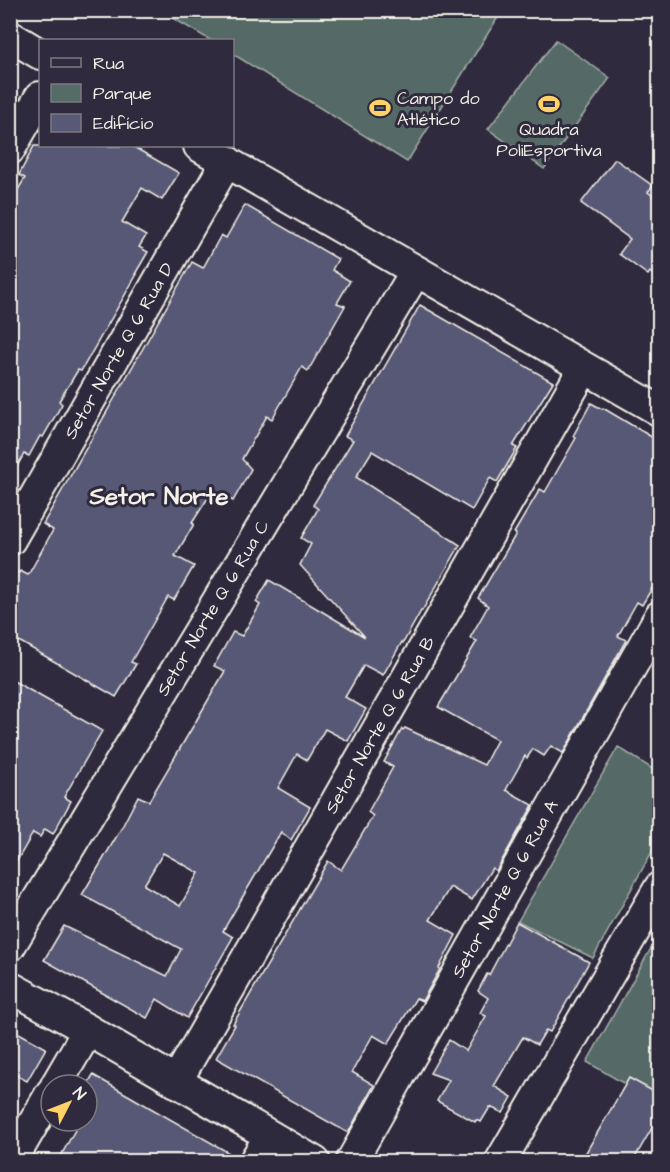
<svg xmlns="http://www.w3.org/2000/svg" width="670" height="1172" font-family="'Architects Daughter',sans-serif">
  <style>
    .green { fill: #556b66; stroke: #a4aea7; stroke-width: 1.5 }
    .building { fill: #575976; stroke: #f4f1e8; stroke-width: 1.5; fill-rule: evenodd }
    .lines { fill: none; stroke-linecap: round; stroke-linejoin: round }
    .minor-casing { stroke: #f4f1e8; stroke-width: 34 }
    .minor { stroke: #2f2a3d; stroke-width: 30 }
    .labels { text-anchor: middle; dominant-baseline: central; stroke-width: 6; stroke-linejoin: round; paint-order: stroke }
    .poi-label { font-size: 18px; fill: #f4f1e8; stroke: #2f2a3d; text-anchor: start }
    .street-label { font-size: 18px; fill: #f4f1e8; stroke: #2f2a3d }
    .district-label { font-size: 24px; font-weight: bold; fill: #f4f1e8; stroke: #2f2a3d }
  </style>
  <rect width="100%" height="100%" fill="#2f2a3d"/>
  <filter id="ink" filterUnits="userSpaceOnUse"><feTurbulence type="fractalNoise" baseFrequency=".0167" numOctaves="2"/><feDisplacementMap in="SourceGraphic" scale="12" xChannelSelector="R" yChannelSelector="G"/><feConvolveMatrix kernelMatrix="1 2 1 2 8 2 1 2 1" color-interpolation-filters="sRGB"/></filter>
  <g filter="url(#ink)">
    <g class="green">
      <polygon points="161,11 502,10 502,11 407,162 233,54 232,40 210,40"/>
      <polygon points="556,40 610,78 544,169 488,129"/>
      <polygon points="618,747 659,773 659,839 593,958 518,921"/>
      <polygon points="659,934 659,1104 587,1062"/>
    </g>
    <g class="building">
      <polygon points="34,146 132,146 179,173 162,200 142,188 122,222 146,236 139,247 148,252 135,274 137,274 81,371 78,370 59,401 62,404 43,437 40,436 29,456 24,454 10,479 10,203 25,178 19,175"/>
      <polygon points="615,159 653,186 648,192 660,201 660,280 650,272 648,275 619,254 630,239 581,203"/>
      <polygon points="245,205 338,259 332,270 350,281 337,303 345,306 308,371 302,367 272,419 267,416 242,459 251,469 233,501 213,490 192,523 194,524 175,556 194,566 174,600 168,597 131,662 136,664 116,697 10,636 10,567 19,573 20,571 28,575 31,570 53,530 43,524 192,262 203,268 221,235 226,238"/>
      <path d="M420 305 553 382 513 446 517 448 497 482 490 478 472 510 372 451 356 477 460 545 422 611H421L403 643 402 642 383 675 364 665 345 697 366 709 348 741 325 729 307 760 297 754 278 788 310 807 291 840 281 832 242 898 223 931 233 937 187 1018 157 999 147 1018 44 960 64 926 167 976 181 949 82 895 121 829 138 796 149 801 192 728 225 671 214 666 233 632 242 636 260 605 256 602 269 580 365 637 300 565 311 544 301 538 318 509 313 505 353 440 345 436ZM163 853 199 873 180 906 144 885Z"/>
      <polygon points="591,403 602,409 603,408 660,442 660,575 642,605 637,602 618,636 626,640 563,753 551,746 544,756 533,749 527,758 525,756 506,790 533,805 496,871 492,868 472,900 450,887 430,920 456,935 439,968 440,969 422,1001 416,998 388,1044 373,1035 352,1072 374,1085 348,1133 216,1058 235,1025 233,1024 328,861 341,870 373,816 368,812 393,767 384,762 402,729 403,730 405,728 484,765 497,740 438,707 477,641 470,638 488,606 478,598 516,534 514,533 540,489 545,492 576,438 573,436"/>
      <polygon points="10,679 102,731 64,797 71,801 53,834 45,829 40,837 33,833 10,873"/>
      <polygon points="517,922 589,962 550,1032 546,1030 537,1045 523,1037 494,1086 512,1097 503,1113 490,1107 481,1122 476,1120 475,1122 437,1101 449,1080 430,1073 449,1040 466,1051 486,1016 480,1013 488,998 478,991 487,974 489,975"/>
      <polygon points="10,1028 46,1048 27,1081 10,1072"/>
      <polygon points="93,1075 238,1158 237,1161 58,1161 80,1121 87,1121 87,1085"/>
      <polygon points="629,1078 660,1095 660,1114 633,1161 581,1161"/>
    </g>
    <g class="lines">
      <defs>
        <g id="minor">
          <polyline points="10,36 40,54"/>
          <polyline points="199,146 660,411"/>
          <polyline points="10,149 40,97"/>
          <polyline points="10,540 227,161"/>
          <polyline points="10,946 416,271"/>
          <polyline points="10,987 88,1030 315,1162"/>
          <polyline points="176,1082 584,368"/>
          <polyline points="56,1085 88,1030"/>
          <polyline points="11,1162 51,1093"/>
          <polyline points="254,1162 270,1136"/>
          <polyline points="351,1162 660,616"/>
          <polyline points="500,1162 660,887"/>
        </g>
      </defs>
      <use href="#minor" class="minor-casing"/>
      <use href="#minor" class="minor"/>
    </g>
  </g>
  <defs>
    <symbol id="stadium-bare" viewBox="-9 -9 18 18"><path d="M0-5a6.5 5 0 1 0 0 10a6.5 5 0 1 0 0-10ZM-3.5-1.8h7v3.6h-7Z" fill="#ffd166" stroke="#2f2a3d" stroke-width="2.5" paint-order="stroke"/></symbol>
  </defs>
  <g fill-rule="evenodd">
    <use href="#stadium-bare" x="534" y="89" width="30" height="30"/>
    <use href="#stadium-bare" x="365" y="93" width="30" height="30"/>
  </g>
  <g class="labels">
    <g class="poi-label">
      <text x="397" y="98">Campo do<tspan x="397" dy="21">Atlético</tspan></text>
      <text x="549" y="129" text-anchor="middle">Quadra<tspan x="549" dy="21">PoliEsportiva</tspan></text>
    </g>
    <g class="street-label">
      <text transform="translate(119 351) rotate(-60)">Setor Norte Q 6 Rua D</text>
      <text transform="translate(213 608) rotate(-59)">Setor Norte Q 6 Rua C</text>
      <text transform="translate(380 725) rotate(-60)">Setor Norte Q 6 Rua B</text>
      <text transform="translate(505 889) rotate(-61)">Setor Norte Q 6 Rua A</text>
    </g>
    <g class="district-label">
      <text x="159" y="497">Setor Norte</text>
    </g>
  </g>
  <rect width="670" height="1172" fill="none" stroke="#2f2a3d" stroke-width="36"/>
  <rect x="18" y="18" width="634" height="1136" fill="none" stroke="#f4f1e8" stroke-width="2" filter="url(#ink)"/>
  <rect x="39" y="39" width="195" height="108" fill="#2f2a3d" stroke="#7e7a81" stroke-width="1.5"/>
  <rect x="51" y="58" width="30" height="9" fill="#2f2a3d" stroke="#7e7a81" stroke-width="1.5"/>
  <text x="93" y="69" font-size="18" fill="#f4f1e8">Rua</text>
  <rect x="51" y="84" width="30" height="18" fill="#556b66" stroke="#7e7a81" stroke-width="1.5"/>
  <text x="93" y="99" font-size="18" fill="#f4f1e8">Parque</text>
  <rect x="51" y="114" width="30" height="18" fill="#575976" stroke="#7e7a81" stroke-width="1.5"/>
  <text x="93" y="129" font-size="18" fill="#f4f1e8">Edifício</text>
  <g transform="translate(69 1103) rotate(48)"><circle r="28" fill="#2f2a3d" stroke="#7e7a81" stroke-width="1.5"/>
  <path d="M0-4.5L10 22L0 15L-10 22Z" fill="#ffd166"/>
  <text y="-9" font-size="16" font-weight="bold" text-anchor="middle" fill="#f4f1e8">N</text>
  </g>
</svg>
